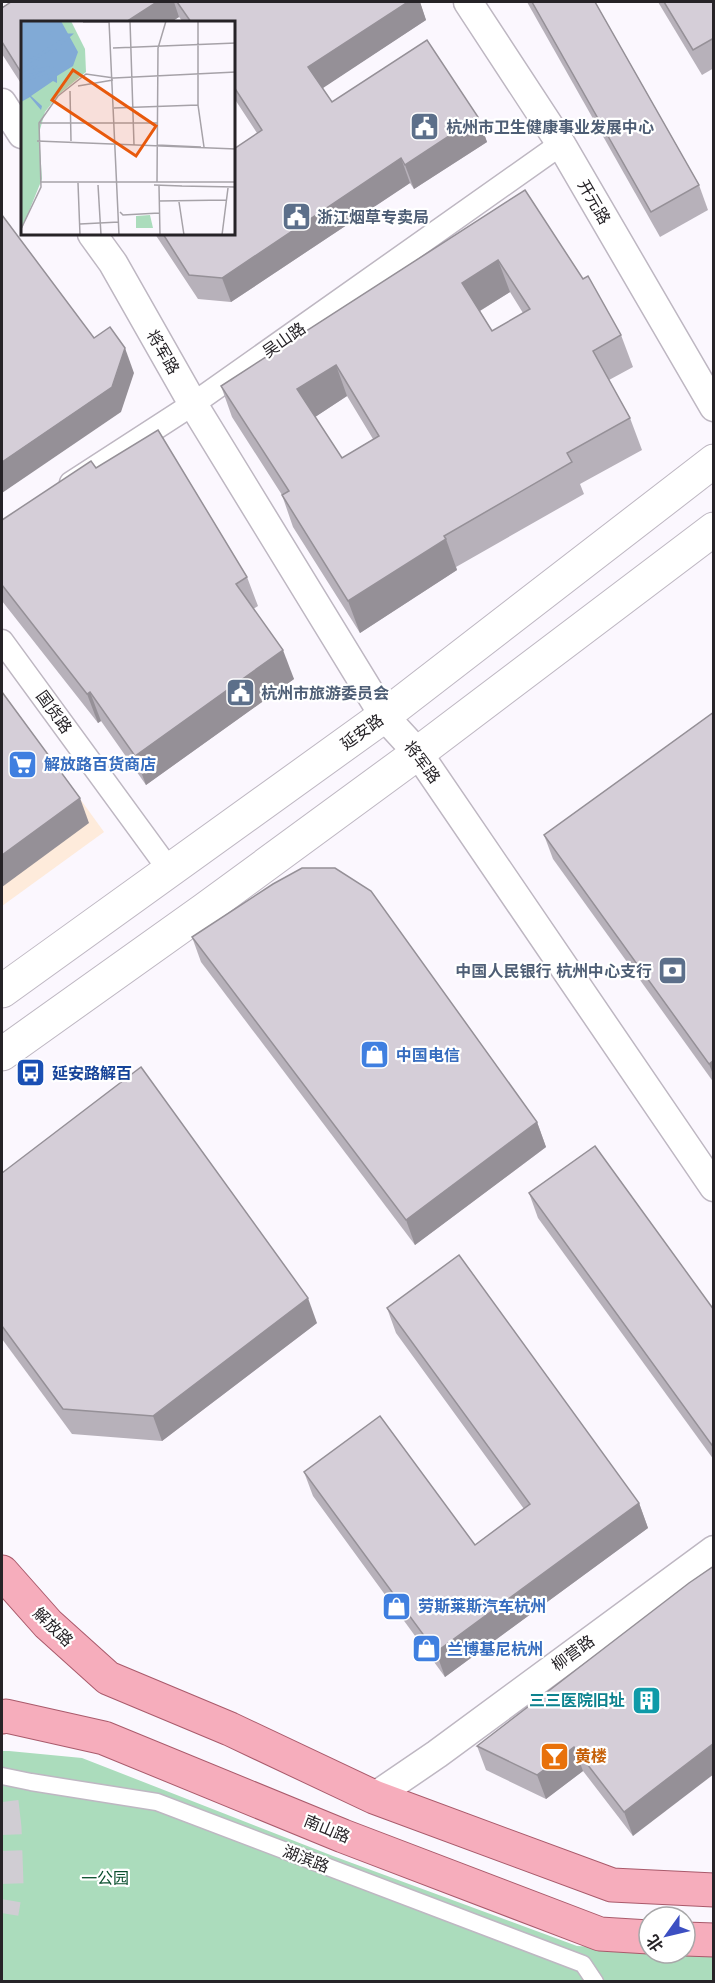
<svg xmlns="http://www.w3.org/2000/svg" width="715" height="1983" font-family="Helvetica,'Noto Sans SC',sans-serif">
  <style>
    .commercial { fill: #feebdb }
    .green { fill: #abdcbc }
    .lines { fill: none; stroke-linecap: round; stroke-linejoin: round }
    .primary-tunnel { stroke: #d0cdd3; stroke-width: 33; stroke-dasharray: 33 16; stroke-linecap: butt }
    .pedestrian-casing { stroke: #beb7c2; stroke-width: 19 }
    .minor-casing { stroke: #beb7c2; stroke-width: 25 }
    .tertiary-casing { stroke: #beb7c2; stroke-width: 31 }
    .secondary-casing { stroke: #beb7c2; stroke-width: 35 }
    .primary-casing { stroke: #a95a6b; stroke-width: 35 }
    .pedestrian { stroke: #fff; stroke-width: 16 }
    .minor { stroke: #fff; stroke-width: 22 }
    .tertiary { stroke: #fff; stroke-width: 28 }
    .secondary { stroke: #fff; stroke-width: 33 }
    .primary { stroke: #f6adbc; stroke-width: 33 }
    .wall { fill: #b7b1ba; fill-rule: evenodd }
    .shaded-wall { fill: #959097 }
    .building { fill: #d5ced8; stroke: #959097; stroke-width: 1.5; fill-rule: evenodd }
    .labels { text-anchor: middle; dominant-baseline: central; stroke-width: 4.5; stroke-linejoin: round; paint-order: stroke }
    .service-label { font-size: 16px; font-weight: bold; fill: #4e5e75; stroke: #fff; text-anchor: start }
    .street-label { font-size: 16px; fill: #262327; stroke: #fff }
    .shop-label { font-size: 16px; font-weight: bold; fill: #366cbe; stroke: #fff; text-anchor: start }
    .transit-label { font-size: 16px; font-weight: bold; fill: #164399; stroke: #fff; text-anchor: start }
    .culture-label { font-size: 16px; font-weight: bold; fill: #0d838f; stroke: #fff; text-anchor: end }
    .food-label { font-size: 16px; font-weight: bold; fill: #c56008; stroke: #fff; text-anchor: start }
    .park-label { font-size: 16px; fill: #0a4f2e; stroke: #fff }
    .inset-river { fill: none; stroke: #81aad6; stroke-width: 3 }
    .inset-road { fill: none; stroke: #a6a2a8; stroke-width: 1.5 }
    .view { fill: #e8590c; fill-opacity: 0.15; stroke: #e8590c; stroke-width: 3 }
    .inset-edge { fill: none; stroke: #262327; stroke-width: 3 }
  </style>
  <rect width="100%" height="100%" fill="#fbf7fe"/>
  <polygon class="commercial" points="2,691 104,832 2,906"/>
  <polygon class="green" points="2,1751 9,1751 82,1758 333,1856 577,1946 649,1950 649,1953 713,1954 713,1981 2,1981"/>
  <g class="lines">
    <polyline class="primary-tunnel" points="2,1802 5,1828 7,1884 2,1913"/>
    <defs>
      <polyline id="pedestrian" points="2,1776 31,1782 157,1802 583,1964 595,1982"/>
      <g id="minor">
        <polyline points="71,483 193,404 561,144"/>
        <polyline points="2,641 170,871"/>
      </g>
      <g id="tertiary">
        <polyline points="468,2 561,144 714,407"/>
        <polyline points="2,103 22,134"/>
        <polyline points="92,234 113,263 193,404 384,716 418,753 714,1187"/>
        <polyline points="374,1797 437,1754 714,1550"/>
      </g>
      <g id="secondary">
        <polyline points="2,991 384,716 714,461"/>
        <polyline points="2,1054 204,910 418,753 714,529"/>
      </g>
      <g id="primary">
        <polyline points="2,1572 48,1624 108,1678 230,1729 374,1797 612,1885 714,1890"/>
        <polyline points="2,1717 6,1716 104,1738 343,1836 600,1934 649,1937"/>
        <polyline points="685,1939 714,1940"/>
      </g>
    </defs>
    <use href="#pedestrian" class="pedestrian-casing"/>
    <use href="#minor" class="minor-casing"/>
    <use href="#tertiary" class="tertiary-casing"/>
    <use href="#secondary" class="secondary-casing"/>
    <use href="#primary" class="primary-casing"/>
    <use href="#pedestrian" class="pedestrian"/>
    <use href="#minor" class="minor"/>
    <use href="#tertiary" class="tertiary"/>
    <use href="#secondary" class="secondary"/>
    <use href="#primary" class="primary"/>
  </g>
  <g class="wall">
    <polygon points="11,2 420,2 426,20 322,88 332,102 478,117 487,142 414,189 410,183 231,302 198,299 155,234 234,234 257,133 234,98 234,22 183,22 179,17 171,22 22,22 22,85 2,54 2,8"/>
    <polygon points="527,2 595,2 699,185 708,210 660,237"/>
    <polygon points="658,2 714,2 714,68 702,75"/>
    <path d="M525 190 583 279 621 335 633 367 609 380 630 418 642 450 580 484 584 494 456 567 457 570 360 633 293 527 282 495 232 417 221 386ZM510 292 523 313 492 331 480 311ZM347 396 373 439 342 458 315 417Z"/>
    <polygon points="96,468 247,577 258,606 253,609 294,679 146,785 101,721 98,723 2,601 2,520"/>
    <polygon points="714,712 714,1083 553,859 544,835"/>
    <polygon points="192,937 537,1122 546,1147 415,1245 201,962"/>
    <polygon points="2,1173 317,1323 162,1441 72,1434 2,1339"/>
    <polygon points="529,1193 714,1310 714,1460 538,1218"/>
    <polygon points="387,1308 639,1503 648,1528 445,1677 313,1496 304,1472 475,1545 524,1509 396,1333"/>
    <polygon points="714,1566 633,1836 583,1771 546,1799 486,1770 477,1746"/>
  </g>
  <g class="shaded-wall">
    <polygon points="157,2 174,2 179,17 171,22 126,22"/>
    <polygon points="408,2 420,2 426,20 317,92 308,67"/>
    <polygon points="478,117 487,142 414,189 405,165"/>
    <polygon points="401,158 410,183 231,302 222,278"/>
    <polygon points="498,260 510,292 473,315 462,283"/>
    <polygon points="125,348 134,373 121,412 2,493 2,462"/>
    <polygon points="336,365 347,396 309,421 297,389"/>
    <polygon points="446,539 457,570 360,633 348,601"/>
    <polygon points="283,650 294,679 146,785 135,756"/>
    <polygon points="90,692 101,721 98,723 87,694"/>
    <polygon points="80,798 89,823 2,887 2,855"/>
    <polygon points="714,1060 714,1077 709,1064"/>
    <polygon points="537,1122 546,1147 415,1245 406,1220"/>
    <polygon points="308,1298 317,1323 162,1441 153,1416"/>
    <polygon points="639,1503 648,1528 445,1677 436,1652"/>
    <polygon points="714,1743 714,1774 633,1836 624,1812"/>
    <polygon points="574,1747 583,1771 546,1799 537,1775"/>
  </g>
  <g class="building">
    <polygon points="11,2 157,2 126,22 22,22 22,74 2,42 2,8"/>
    <polygon points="177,2 408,2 308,67 332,102 427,40 478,117 405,165 401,158 222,278 189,275 163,234 234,234 234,149 262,130 234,87 234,22 191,22"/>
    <polygon points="532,2 595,2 699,185 651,212"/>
    <polygon points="664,2 714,2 714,38 693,50"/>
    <path d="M525 190 583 279 588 276 621 335 593 351 630 418 567 453 572 462 444 536 446 539 348 601 282 495 289 491 221 386ZM498 260 530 309 492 331 462 283ZM336 365 379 436 342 458 297 389Z"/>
    <polygon points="2,215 94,338 110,327 125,348 112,387 2,462"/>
    <polygon points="158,430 247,577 236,584 283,650 135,756 90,692 87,694 2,585 2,520 91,461 96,468"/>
    <polygon points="2,692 80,798 2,855"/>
    <polygon points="714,712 714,1060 709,1064 544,835"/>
    <polygon points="302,868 335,868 371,891 537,1122 406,1220 192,937 273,884"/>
    <polygon points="141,1067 308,1298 153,1416 63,1409 2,1326 2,1173"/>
    <polygon points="595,1146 714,1310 714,1448 529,1193"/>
    <polygon points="459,1255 639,1503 436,1652 304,1472 380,1416 475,1545 530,1504 387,1308"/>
    <polygon points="714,1566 714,1743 624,1812 574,1747 537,1775 477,1746 689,1583"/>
  </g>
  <defs>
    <symbol id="civic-square" viewBox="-11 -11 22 22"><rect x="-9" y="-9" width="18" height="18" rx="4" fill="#5c6f8a" stroke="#fff"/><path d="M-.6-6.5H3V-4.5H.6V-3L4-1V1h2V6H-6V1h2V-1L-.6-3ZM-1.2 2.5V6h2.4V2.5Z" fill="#fff"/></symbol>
    <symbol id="supermarket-square" viewBox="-11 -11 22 22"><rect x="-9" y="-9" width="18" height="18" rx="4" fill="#3f7fe0" stroke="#fff"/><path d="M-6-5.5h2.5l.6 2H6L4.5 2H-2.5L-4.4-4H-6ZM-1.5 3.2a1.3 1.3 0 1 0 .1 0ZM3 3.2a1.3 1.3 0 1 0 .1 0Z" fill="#fff"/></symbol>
    <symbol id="bank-square" viewBox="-11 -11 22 22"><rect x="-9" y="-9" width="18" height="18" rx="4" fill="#5c6f8a" stroke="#fff"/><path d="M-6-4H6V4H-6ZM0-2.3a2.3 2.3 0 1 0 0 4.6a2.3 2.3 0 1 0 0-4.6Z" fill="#fff"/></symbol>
    <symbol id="shop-square" viewBox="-11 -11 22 22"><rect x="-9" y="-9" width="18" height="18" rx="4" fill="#3f7fe0" stroke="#fff"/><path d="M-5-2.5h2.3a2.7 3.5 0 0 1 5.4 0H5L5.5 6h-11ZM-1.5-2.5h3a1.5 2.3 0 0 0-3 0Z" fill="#fff"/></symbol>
    <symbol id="bus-square" viewBox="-11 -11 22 22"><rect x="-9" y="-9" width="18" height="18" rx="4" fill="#1a4fb4" stroke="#fff"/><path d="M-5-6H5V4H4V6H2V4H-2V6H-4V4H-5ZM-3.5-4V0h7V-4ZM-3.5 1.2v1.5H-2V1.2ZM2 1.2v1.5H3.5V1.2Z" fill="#fff"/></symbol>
    <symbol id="building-square" viewBox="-11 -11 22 22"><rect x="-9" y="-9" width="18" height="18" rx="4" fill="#0f9aa8" stroke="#fff"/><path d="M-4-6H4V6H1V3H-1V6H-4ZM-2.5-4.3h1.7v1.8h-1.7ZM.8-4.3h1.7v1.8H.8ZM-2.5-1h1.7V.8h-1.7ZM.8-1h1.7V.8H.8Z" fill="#fff"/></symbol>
    <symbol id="bar-square" viewBox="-11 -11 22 22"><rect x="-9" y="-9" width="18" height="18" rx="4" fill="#e8710a" stroke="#fff"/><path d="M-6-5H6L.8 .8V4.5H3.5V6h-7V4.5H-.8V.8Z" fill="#fff"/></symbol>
  </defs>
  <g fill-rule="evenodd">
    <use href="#civic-square" x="408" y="110" width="33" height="33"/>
    <use href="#civic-square" x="280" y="200" width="33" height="33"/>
    <use href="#civic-square" x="224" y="676" width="33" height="33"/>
    <use href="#supermarket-square" x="6" y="748" width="33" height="33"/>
    <use href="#bank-square" x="656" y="954" width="33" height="33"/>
    <use href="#shop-square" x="358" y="1038" width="33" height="33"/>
    <use href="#bus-square" x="14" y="1056" width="33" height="33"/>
    <use href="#shop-square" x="380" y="1590" width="33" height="33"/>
    <use href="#shop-square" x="410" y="1632" width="33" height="33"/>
    <use href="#building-square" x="630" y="1684" width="33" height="33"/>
    <use href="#bar-square" x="538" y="1740" width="33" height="33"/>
  </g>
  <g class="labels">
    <g class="service-label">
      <text x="446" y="127">杭州市卫生健康事业发展中心</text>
      <text x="317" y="217">浙江烟草专卖局</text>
      <text x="261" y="693">杭州市旅游委员会</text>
      <text x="652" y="971" text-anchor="end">中国人民银行 杭州中心支行</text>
    </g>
    <g class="street-label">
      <text transform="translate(594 202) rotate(60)">开元路</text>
      <text transform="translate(284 340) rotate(-35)">吴山路</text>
      <text transform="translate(163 352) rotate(60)">将军路</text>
      <text transform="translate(54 712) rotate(54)">国货路</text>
      <text transform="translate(362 732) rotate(-36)">延安路</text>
      <text transform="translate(422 762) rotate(53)">将军路</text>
      <text transform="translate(53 1627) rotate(44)">解放路</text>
      <text transform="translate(573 1653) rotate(-36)">柳营路</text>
      <text transform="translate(327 1829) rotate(22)">南山路</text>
      <text transform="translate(306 1859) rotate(21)">湖滨路</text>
    </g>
    <g class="shop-label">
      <text x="44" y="764">解放路百货商店</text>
      <text x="396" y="1055">中国电信</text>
      <text x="418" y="1606">劳斯莱斯汽车杭州</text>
      <text x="447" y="1649">兰博基尼杭州</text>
    </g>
    <g class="transit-label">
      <text x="52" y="1073">延安路解百</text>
    </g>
    <g class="culture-label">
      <text x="625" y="1700">三三医院旧址</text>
    </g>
    <g class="food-label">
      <text x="575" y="1756">黄楼</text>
    </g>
    <g class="park-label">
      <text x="105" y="1878">一公园</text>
    </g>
  </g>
  <g transform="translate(21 21)">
    <rect width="214" height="214" fill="#fbf7fe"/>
    <path d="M0 0H50L64 28 65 51 37 74 24 91 18 112 21 158 0 210ZM129 194 132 207H115V195Z" fill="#abdcbc"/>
    <path d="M0 0H40L57 31 52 45 36 55V62L32 60 10 75 21 85 20 89 9 76 0 81Z" fill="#81aad6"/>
    <path class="inset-river" d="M0 46 42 19M0 53 27 47 29 58M0 57 49 14H32L12 0M0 61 33 48"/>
    <path class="inset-road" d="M88 0 98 214M109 0 113 124M177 0V84L183 126M62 1H88M92 27 215 22M57 65 92 59M49 70 50 120M93 87 177 84M19 102H136M16 120 215 128M136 124 180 126M20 161H161M136 161 137 27 145 0M159 161H215M57 162 59 214M77 164 80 214M133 164 161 165M138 165 139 214M158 165 215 166M138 180 206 179M158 181 163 214M99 191 102 194 138 192M59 203 98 201M0 208 20 166 18 102 37 75 65 53 93 57 215 51M201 214 207 167"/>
    <path class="view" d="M52 49 135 105 115 135 31 79Z"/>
    <rect width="214" height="214" class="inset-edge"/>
  </g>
  <rect width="715" height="1983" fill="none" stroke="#262327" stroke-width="6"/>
  <g transform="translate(667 1935) rotate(236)"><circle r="28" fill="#ffffff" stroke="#a8a7a9" stroke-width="1.5"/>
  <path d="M0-4.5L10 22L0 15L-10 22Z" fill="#3c4fc2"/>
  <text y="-9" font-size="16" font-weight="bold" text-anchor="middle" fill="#262327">北</text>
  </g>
</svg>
